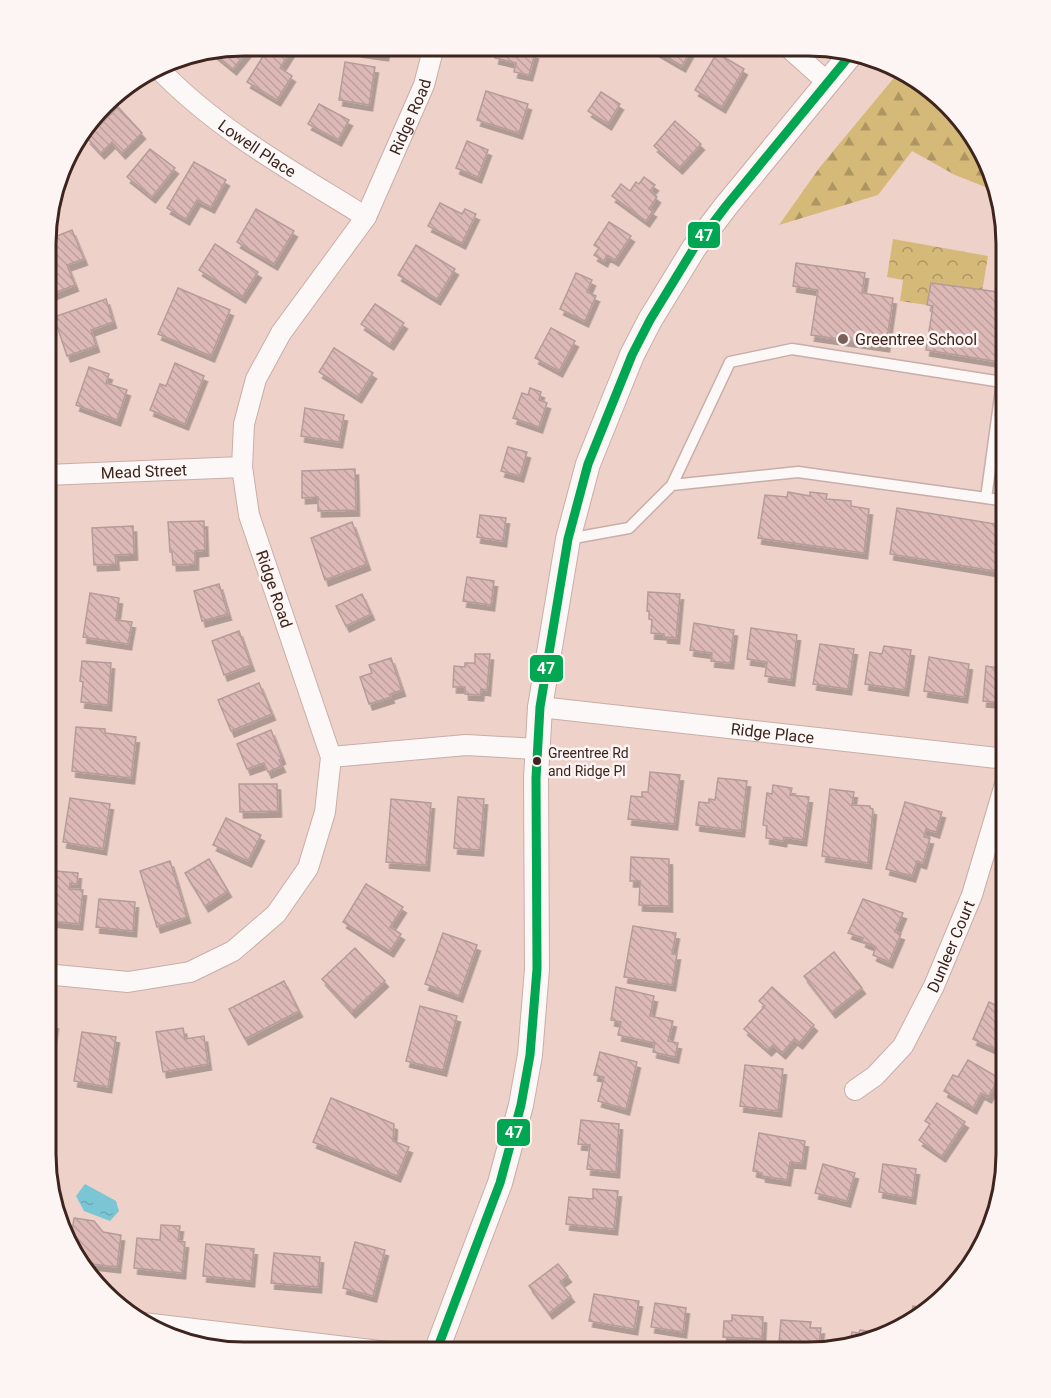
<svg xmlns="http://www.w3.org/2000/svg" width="1051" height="1398" font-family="Roboto,sans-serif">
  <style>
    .forest { fill: url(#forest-firs) }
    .park { fill: url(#park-crowns) }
    .water { fill: url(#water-ripples) }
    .building { fill: url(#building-back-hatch); stroke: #b59c9a; stroke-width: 1.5; filter: url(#shadow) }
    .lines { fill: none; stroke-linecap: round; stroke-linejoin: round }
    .service-casing { stroke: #c8aea8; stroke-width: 13 }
    .minor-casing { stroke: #c8aea8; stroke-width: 22 }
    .tertiary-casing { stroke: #c8aea8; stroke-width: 26 }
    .service { stroke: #fcf8f7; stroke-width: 10 }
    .minor { stroke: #fcf8f7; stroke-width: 20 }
    .tertiary { stroke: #fcf8f7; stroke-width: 24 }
    .bus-1-casing { stroke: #fcf5f3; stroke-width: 14 }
    .bus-1 { stroke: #00a651; stroke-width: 9 }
    .poi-dot { fill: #7b615a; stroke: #fcf5f3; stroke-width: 2 }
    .bus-dot { fill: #3d251e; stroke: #fcf5f3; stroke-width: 2 }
    .labels { text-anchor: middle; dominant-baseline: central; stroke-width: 5; stroke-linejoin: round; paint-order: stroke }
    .bus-label { font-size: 14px; fill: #3d251e; stroke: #fcf5f3; text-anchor: start }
    .street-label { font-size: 16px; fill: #3d251e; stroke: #fcf5f3 }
    .poi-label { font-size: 16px; fill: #3d251e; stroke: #fcf5f3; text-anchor: start }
    .rim { fill: none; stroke: #3d251e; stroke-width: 3 }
    .line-badge { stroke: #fcf5f3; stroke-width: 2 }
    .badge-label { font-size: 16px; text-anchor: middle; font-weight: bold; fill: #fff }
  </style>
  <defs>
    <pattern id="forest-firs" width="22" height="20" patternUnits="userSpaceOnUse" patternTransform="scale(1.5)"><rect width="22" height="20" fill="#d5b978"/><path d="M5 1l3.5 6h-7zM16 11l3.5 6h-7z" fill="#ae9662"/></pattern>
    <pattern id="park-crowns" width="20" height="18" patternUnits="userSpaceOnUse" patternTransform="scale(1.5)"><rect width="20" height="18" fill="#d5b978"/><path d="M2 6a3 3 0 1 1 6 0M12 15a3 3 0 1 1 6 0" fill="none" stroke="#ae9662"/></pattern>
    <pattern id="water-ripples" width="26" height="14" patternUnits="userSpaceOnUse" patternTransform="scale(1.5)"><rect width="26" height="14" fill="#7ac6d5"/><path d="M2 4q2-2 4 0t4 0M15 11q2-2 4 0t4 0" fill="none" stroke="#6aaab6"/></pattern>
    <pattern id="building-back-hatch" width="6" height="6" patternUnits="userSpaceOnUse" patternTransform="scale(1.5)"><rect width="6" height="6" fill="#dcb9b7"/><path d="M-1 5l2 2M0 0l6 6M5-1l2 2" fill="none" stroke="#be9f9d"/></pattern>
    <filter id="shadow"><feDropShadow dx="3.5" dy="6" stdDeviation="0" flood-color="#0004"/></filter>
  </defs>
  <rect width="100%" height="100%" fill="#eed1c9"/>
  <polygon class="forest" points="898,73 928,86 985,155 993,190 955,175 912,151 878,195 779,225 820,167"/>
  <polygon class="park" points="893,239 988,256 982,292 931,283 927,305 900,301 903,280 887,277"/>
  <polygon class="water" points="85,1184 116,1201 119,1211 110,1221 84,1211 76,1196"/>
  <g class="building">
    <polygon points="243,45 251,47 233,69 210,50"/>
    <polygon points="270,45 286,45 292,49 280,68 292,76 277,100 247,82"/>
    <polygon points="359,45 387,45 385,55 358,51"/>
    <polygon points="498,46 522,46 521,49 535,53 529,75 514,72 516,63 495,58"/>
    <polygon points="659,46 693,46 682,66 656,51"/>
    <polygon points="717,53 744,69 722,107 695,90"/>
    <polygon points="345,62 375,67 369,105 339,100"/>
    <polygon points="486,91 528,104 519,133 477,120"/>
    <polygon points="601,92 620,104 608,124 588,111"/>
    <polygon points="319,104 349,120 338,140 308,124"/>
    <polygon points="118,107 142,133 122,153 112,142 101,153 87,138"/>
    <polygon points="675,121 701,144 679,168 654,146"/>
    <polygon points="467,141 488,150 478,177 456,168"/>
    <polygon points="150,149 175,168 152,197 127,177"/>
    <polygon points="194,162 226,180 211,207 197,200 186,219 167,208"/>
    <polygon points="644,177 655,185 650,191 657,197 649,209 653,211 646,221 612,196 621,184 630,191 636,182 639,184"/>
    <polygon points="440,203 462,214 465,209 476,214 462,243 428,226"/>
    <polygon points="256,209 294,231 274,264 237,242"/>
    <polygon points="609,222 631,236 615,260 607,255 604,261 594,255 599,248 594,245"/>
    <polygon points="72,230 84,259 67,265 75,285 47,296 47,240"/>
    <polygon points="215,244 258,272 242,297 199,270"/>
    <polygon points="416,245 455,269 437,299 398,275"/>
    <polygon points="796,263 865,273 862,293 893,298 886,346 811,335 818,290 793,286"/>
    <polygon points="576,273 592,280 587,292 596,296 585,321 560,309"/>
    <polygon points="931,283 998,292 996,309 1006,311 1006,363 926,350 933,306 927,305"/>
    <polygon points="178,288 230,310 211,356 158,334"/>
    <polygon points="106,299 113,322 91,330 96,346 67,356 54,317"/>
    <polygon points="375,304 404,323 390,344 361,324"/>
    <polygon points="551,328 575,341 559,371 535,358"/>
    <polygon points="334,348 373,373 358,397 319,372"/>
    <polygon points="175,363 204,376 185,424 150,410 160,384 166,386"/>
    <polygon points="89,367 109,374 106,383 127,390 117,420 76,405"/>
    <polygon points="530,388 541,392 539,400 547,403 539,427 513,418 522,393 528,395"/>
    <polygon points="305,408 344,415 339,442 301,436"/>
    <polygon points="508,447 527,452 520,476 501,471"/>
    <polygon points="355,469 356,510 318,511 318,497 302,498 302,471"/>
    <polygon points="788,492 810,496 810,492 827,494 826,499 851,501 851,506 869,509 864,553 758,538 765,495 787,497"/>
    <polygon points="897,508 1002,525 995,571 890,554"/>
    <polygon points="480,515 506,518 503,541 477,537"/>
    <polygon points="204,521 205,550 195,551 195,564 173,565 172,552 170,552 168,522"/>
    <polygon points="352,522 367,564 325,580 311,538"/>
    <polygon points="133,526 134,554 115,555 116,564 94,565 92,528"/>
    <polygon points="467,577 494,581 491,605 463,601"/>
    <polygon points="219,584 228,614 202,621 194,591"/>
    <polygon points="648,592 680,594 676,638 664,637 664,634 651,633 652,620 649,619 649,611 647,611"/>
    <polygon points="90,593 119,598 116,620 132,622 128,644 83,637"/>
    <polygon points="362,594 371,614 346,626 336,606"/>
    <polygon points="694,623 734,630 730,663 711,661 712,653 690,650"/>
    <polygon points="751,628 797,635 791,680 765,676 767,662 747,659"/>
    <polygon points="239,631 251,665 224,675 212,641"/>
    <polygon points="820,644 854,649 848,689 813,684"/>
    <polygon points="884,646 911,650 905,690 865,684 870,652 882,654"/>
    <polygon points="475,654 490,654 487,690 481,689 480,695 465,694 465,687 453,687 454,666 465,667 465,663 475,663"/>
    <polygon points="929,657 969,664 964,697 924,691"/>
    <polygon points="1000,657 1006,658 1006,697 1004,697 1004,703 983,701 986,666 999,668"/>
    <polygon points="391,658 402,690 390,694 391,697 369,704 360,677 372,673 369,665"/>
    <polygon points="82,661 111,663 108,705 81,702 83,682 80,681"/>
    <polygon points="259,683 272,714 231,731 218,700"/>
    <polygon points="76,727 105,729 105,733 136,737 131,778 72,771"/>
    <polygon points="271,730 282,758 279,760 282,766 268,772 264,763 247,769 237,744"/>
    <polygon points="650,772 680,775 674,824 628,819 631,796 642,797 642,792 648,792"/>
    <polygon points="718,778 747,781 741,831 696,825 699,802 709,803 709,799 715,800"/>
    <polygon points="239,784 277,784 278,811 240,812"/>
    <polygon points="773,785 792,788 790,795 809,797 803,840 784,837 783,841 766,838 767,826 763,825 767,793 772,794"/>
    <polygon points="830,789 854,792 852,805 870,806 870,808 873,809 868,863 822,856"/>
    <polygon points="458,797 484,799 480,850 454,848"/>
    <polygon points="70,798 110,804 103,849 63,842"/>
    <polygon points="391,799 431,803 426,865 386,862"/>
    <polygon points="905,802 942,812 936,832 926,829 924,837 930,838 923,863 917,861 912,876 886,869"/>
    <polygon points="226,818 261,835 248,861 213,845"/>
    <polygon points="631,857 669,859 669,906 639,905 640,881 630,881"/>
    <polygon points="209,859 228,891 205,906 185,873"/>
    <polygon points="170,861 187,917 157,927 140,871"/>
    <polygon points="55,871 78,873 77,884 70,883 69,889 83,890 79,924 50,921"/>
    <polygon points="366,884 403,907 390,927 401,934 390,951 343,922"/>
    <polygon points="99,899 135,902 133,931 96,927"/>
    <polygon points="863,899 903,913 895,932 901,934 889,962 873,955 876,947 862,941 863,938 848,933"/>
    <polygon points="633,926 676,933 672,954 677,954 672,985 624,977"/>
    <polygon points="443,933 477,945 459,996 425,984"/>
    <polygon points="355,948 385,981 352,1012 322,979"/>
    <polygon points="834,952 862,988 832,1012 804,976"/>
    <polygon points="284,981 299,1011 245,1039 229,1009"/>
    <polygon points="616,987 654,996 650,1016 673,1021 668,1041 678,1043 675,1057 653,1052 655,1043 618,1035 621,1022 611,1020"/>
    <polygon points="772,987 814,1025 799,1043 794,1039 782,1053 773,1045 768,1050 744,1029 765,1006 759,1001"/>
    <polygon points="989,1002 1006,1010 1006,1054 973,1039"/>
    <polygon points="420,1006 457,1016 443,1070 406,1061"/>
    <polygon points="45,1022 55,1023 46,1082 45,1081"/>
    <polygon points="183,1028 185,1039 204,1036 208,1064 163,1072 156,1032"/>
    <polygon points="82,1032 116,1037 108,1087 74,1081"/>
    <polygon points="600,1052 637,1062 626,1109 598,1101 604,1077 594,1075"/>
    <polygon points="968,1060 999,1078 988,1097 981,1093 973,1108 944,1091 953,1075 958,1077"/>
    <polygon points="745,1065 783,1069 778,1111 740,1106"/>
    <polygon points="331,1098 394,1124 393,1141 409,1147 397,1176 313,1142"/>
    <polygon points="937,1103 965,1122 942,1156 919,1140 930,1124 925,1121"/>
    <polygon points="581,1120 619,1124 616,1172 587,1169 590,1145 578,1144"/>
    <polygon points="759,1133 805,1141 802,1163 790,1162 787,1180 762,1176 762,1173 753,1171"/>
    <polygon points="823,1164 855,1173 847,1201 815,1193"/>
    <polygon points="883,1164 916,1169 912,1198 879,1192"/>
    <polygon points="593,1189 618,1191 614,1229 566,1224 569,1197 593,1199"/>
    <polygon points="74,1218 94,1221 103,1232 121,1235 117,1267 83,1263 70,1247"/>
    <polygon points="161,1225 180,1226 178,1241 185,1242 182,1273 134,1268 137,1238 160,1240"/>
    <polygon points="355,1242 385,1250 373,1296 343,1288"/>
    <polygon points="206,1244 254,1249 251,1281 203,1276"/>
    <polygon points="274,1253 320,1257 318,1287 271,1283"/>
    <polygon points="558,1264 568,1276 560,1282 571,1296 549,1313 529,1286"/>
    <polygon points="594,1294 639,1301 634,1329 589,1321"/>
    <polygon points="655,1303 686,1308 683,1332 651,1327"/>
    <polygon points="913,1306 924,1308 911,1319"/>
    <polygon points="732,1315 763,1317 762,1339 723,1337 724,1321 732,1321"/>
    <polygon points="781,1320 811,1322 810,1328 821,1328 819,1345 779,1342"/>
    <polygon points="860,1330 887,1334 850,1343 852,1332 859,1333"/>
  </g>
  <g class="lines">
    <defs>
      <g id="service">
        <polyline points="986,498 1006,501"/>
        <polyline points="568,539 629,528 672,485 730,362 792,349 1002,382 986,498 798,472 672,485"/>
      </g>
      <g id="minor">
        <polyline points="788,47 827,82"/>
        <path id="s1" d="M158 68C217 130 294 172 366 217"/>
        <path id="s2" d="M46 475 242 467"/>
        <path id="s3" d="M540 707 1006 759"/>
        <polyline points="331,757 466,745 537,749"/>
        <path id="s4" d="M45 974 128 982 190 972 233 951 276 914 308 868 325 812 331 757 249 515 242 467 244 424 256 379 281 333 366 217 424 85 434 46"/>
        <path id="s5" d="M855 1090 875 1076 903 1046 934 986 972 895 1006 781"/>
        <polyline points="143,1323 388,1352"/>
      </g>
      <polyline id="tertiary" points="436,1352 500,1183 521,1105 530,1055 537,969 536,778 540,707 568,539 588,464 632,355 650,320 694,248 726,206 851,54"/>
    </defs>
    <use href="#service" class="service-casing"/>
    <use href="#minor" class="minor-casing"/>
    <use href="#tertiary" class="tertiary-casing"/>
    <use href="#service" class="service"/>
    <use href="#minor" class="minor"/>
    <use href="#tertiary" class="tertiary"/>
    <defs>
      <polyline id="bus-1" points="436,1352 500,1183 521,1105 530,1055 537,969 536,778 540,707 568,539 588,464 632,355 650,320 694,248 726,206 851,54"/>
    </defs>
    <use href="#bus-1" class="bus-1-casing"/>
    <use href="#bus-1" class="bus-1"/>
  </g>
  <circle class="poi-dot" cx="843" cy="339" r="6"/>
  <circle class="bus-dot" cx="537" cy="761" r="5"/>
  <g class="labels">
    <g class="bus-label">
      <text x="548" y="753">Greentree Rd<tspan x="548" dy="18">and Ridge Pl</tspan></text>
    </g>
    <g class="street-label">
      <text stroke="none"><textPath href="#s4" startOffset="1120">Ridge Road</textPath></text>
      <text stroke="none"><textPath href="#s1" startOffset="128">Lowell Place</textPath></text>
      <text stroke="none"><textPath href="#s2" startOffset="98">Mead Street</textPath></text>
      <text transform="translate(274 589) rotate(71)">Ridge Road</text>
      <text stroke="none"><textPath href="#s3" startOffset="234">Ridge Place</textPath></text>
      <text stroke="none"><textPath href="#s5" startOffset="176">Dunleer Court</textPath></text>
    </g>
    <g class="poi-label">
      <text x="855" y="339">Greentree School</text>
    </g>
  </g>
  <path d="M0 0H1051V1398H0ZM244 56H808A188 188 0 0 1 996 244V1154A188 188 0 0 1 808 1342H244A188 188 0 0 1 56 1154V244A188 188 0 0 1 244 56Z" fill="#fcf5f3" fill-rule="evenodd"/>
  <path class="rim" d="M244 56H808A188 188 0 0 1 996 244V1154A188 188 0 0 1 808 1342H244A188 188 0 0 1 56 1154V244A188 188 0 0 1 244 56Z"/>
  <g class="line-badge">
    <rect x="687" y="221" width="34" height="28" rx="6" fill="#00a651"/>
    <rect x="529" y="654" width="35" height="29" rx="6" fill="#00a651"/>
    <rect x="496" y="1118" width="35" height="29" rx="6" fill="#00a651"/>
  </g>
  <g class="badge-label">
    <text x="704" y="241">47</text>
    <text x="546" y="674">47</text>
    <text x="514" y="1138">47</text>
  </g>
</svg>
